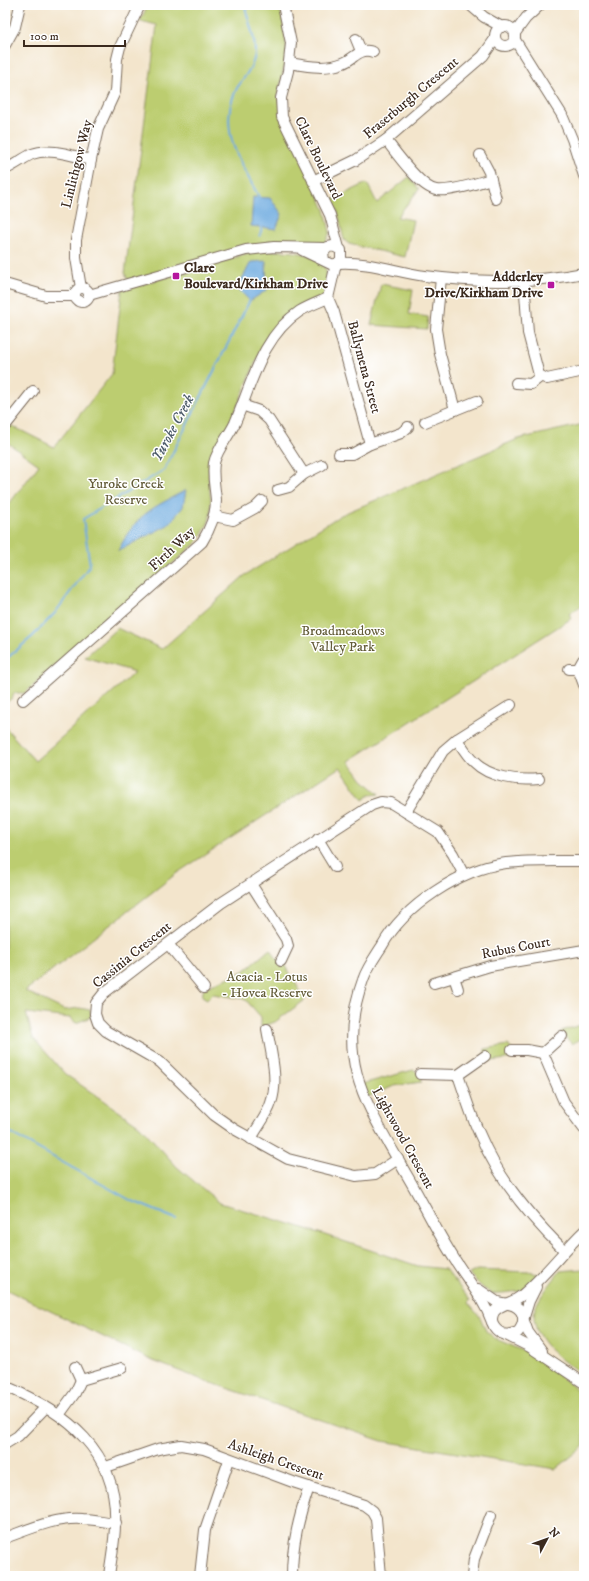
<svg xmlns="http://www.w3.org/2000/svg" width="589" height="1581" font-family="'IM FELL DW Pica',serif">
  <style>
    .green { fill: #bccd70; stroke: #7c7c47 }
    .water { fill: #6daadf; stroke: #546a7e }
    .lines { fill: none; stroke-linecap: round; stroke-linejoin: round }
    .stream { stroke: #6daadf; stroke-width: 2 }
    .minor-casing { stroke: #7b6b5b; stroke-width: 12 }
    .minor { stroke: #fff; stroke-width: 10 }
    .poi-dot { fill: #b5179e; stroke: #fff; stroke-width: 1.5 }
    .labels { text-anchor: middle; dominant-baseline: central; stroke-width: 3; stroke-linejoin: round; paint-order: stroke }
    .street-label { font-size: 14px; fill: #3b2a1e; stroke: #fff }
    .poi-label { font-size: 14px; font-weight: bold; fill: #3b2a1e; stroke: #fff; text-anchor: start }
    .park-label { font-size: 14px; fill: #625b37; stroke: #fff }
    .water-label { font-size: 15px; font-style: italic; fill: #4f5d6b; stroke: #fff }
  </style>
  <rect width="100%" height="100%" fill="#fff"/>
  <filter id="ink" filterUnits="userSpaceOnUse"><feTurbulence type="fractalNoise" baseFrequency=".025" numOctaves="2"/><feDisplacementMap in="SourceGraphic" scale="8" xChannelSelector="R" yChannelSelector="G"/><feConvolveMatrix kernelMatrix="1 2 1 2 8 2 1 2 1" color-interpolation-filters="sRGB"/></filter>
  <filter id="wash" filterUnits="userSpaceOnUse"><feTurbulence type="fractalNoise" baseFrequency=".012" numOctaves="4" result="noise"/><feDisplacementMap in="SourceGraphic" scale="16" xChannelSelector="R" yChannelSelector="G"/><feGaussianBlur stdDeviation="0.9" result="paint"/><feColorMatrix in="noise" values="0 0 0 0 0 0 0 0 0 0 0 0 0 0 0 0 0 1.4 0 .05"/><feComposite in="paint" operator="in"/></filter>
  <g filter="url(#wash)">
    <rect width="100%" height="100%" fill="#f3e5cc"/>
    <g class="green">
      <polygon points="148,5 278,5 282,16 287,50 278,98 325,210 330,232 325,244 288,243 128,280 125,273 157,25 140,21"/>
      <polygon points="409,177 419,189 397,217 413,220 405,257 349,244 344,240 338,213 332,200 367,183 377,203"/>
      <path d="M258 251C275 251 320 248 326 271 328 278 328 292 323 297 304 315 276 318 264 343 251 372 240 401 227 430 222 439 214 449 211 459 204 477 214 497 210 516 209 525 201 535 196 543L25 693H14L13 697 5 704V509L39 465 5 441V431L10 425 54 447 112 374 122 290Z"/>
      <polygon points="381,284 413,290 409,314 428,317 427,329 371,325"/>
      <polygon points="584,424 584,604 569,614 572,618 349,761 362,779 379,794 370,795 363,800 340,767 177,873 25,991 64,1010 79,1008 90,1010 91,1017 76,1023 70,1018 26,1013 33,1038 65,1074 140,1126 177,1167 220,1203 307,1229 418,1266 445,1269 470,1300 468,1303 480,1317 486,1331 496,1339 533,1355 584,1395 584,1446 556,1469 382,1441 203,1380 153,1361 5,1289 5,727 35,761 135,672 85,657 117,628 162,649 244,576 341,515 518,439"/>
      <polygon points="270,949 275,958 286,966 305,1000 275,1022 261,1027 261,1017 245,999 213,994 207,999 202,996 204,988 244,971"/>
      <polygon points="584,1024 584,1037 572,1044 561,1033 561,1031"/>
      <polygon points="508,1045 512,1050 518,1053 519,1057 492,1061 485,1056 485,1049"/>
      <polygon points="413,1070 420,1074 421,1082 394,1086 367,1097 362,1084"/>
      <path d="M584 1269V1374C563 1363 528 1338 535 1309 538 1298 553 1281 560 1271Z"/>
      <polygon points="477,1270 529,1272 538,1274 521,1291 492,1294 482,1287 469,1274"/>
    </g>
    <g class="water">
      <polygon points="253,197 270,198 282,214 276,229 251,226"/>
      <polygon points="266,261 267,290 250,301 237,288 251,262"/>
      <path d="M186 490 183 507 168 525 118 551C137 513 151 509 186 490Z"/>
    </g>
    <g class="lines">
      <g class="stream">
        <path d="M245 5C247 19 255 35 255 50 256 64 244 77 237 88 216 129 241 163 260 199"/>
        <polyline points="260,236 262,226"/>
        <polyline points="5,660 33,636 55,613 90,565 83,519 164,470 251,298"/>
        <polyline points="5,1130 130,1200 176,1219"/>
      </g>
    </g>
  </g>
  <g filter="url(#ink)">
    <g class="lines">
      <defs>
        <g id="minor">
          <polyline points="283,5 291,43 288,71 281,98 282,117 330,215 339,248"/>
          <polyline points="470,5 484,17 502,27"/>
          <circle cx="505" cy="36" r="10"/>
          <polyline points="515,33 526,18 540,5"/>
          <polyline points="356,39 361,51"/>
          <polyline points="515,40 562,115 572,139 584,176"/>
          <polyline points="5,45 15,27 20,5"/>
          <path d="M289 63C307 66 325 70 343 63 354 59 360 47 373 52"/>
          <path d="M386 140C396 153 421 188 436 190 451 192 477 183 491 179"/>
          <polyline points="480,155 489,172 496,199"/>
          <path d="M8 168C16 164 24 158 32 154 50 147 73 156 91 160"/>
          <polyline points="313,181 356,160 386,140 483,56 495,39"/>
          <polyline points="302,250 333,265 338,263 341,259 341,250 333,246 328,247 323,253 324,260"/>
          <path d="M338 263C368 261 396 272 425 276 478 283 532 283 584 273"/>
          <polyline points="441,278 436,329 440,354 455,410"/>
          <polyline points="524,280 528,333 539,375 547,379 584,371"/>
          <polyline points="5,284 46,296 75,296"/>
          <polyline points="81,288 76,258 76,240 91,160 98,129 115,92 117,59 120,47 140,5"/>
          <circle cx="82" cy="295" r="7"/>
          <polyline points="89,295 246,250 274,247 326,248"/>
          <polyline points="328,298 334,312 370,444"/>
          <polyline points="516,383 531,384 540,377"/>
          <polyline points="242,405 259,411 269,420 304,474"/>
          <polyline points="425,422 477,401"/>
          <polyline points="5,426 33,391"/>
          <polyline points="339,454 352,454 370,444 401,433 408,427"/>
          <polyline points="278,490 289,487 304,474 322,465"/>
          <polyline points="214,516 233,520 255,508 262,501"/>
          <polyline points="569,669 578,669 583,660"/>
          <polyline points="578,669 584,685"/>
          <path d="M23 700 202 542C210 529 216 516 216 500 215 487 212 476 214 463 217 449 229 436 235 423 252 383 262 336 300 311 308 306 319 302 328 298L336 264"/>
          <path d="M457 739C462 747 467 756 474 762 490 778 518 781 539 779"/>
          <polyline points="406,812 443,751 457,739 511,705"/>
          <polyline points="318,839 335,867"/>
          <polyline points="251,884 286,939 288,946 281,961"/>
          <polyline points="168,944 204,988"/>
          <polyline points="454,977 458,989"/>
          <polyline points="434,983 490,966 584,950"/>
          <polyline points="512,1050 527,1050 543,1053 562,1036"/>
          <polyline points="543,1053 564,1102 584,1129"/>
          <polyline points="420,1074 458,1075 485,1056"/>
          <path d="M458 1075C465 1095 471 1116 480 1135 499 1180 530 1217 564 1250"/>
          <path d="M251 1139C257 1127 267 1116 271 1103 279 1080 271 1053 267 1029"/>
          <polyline points="398,1159 375,1174 356,1176 288,1159 234,1129 214,1115 160,1062 106,1031 98,1023 95,1014 96,1003 104,993 221,903 372,805 381,802 391,803 438,832 453,854 464,875"/>
          <polyline points="478,1289 497,1302 507,1304"/>
          <path d="M509 1304C524 1307 527 1321 518 1332L506 1335C496 1332 488 1323 494 1312 499 1304 514 1303 522 1295 545 1276 562 1252 584 1231"/>
          <polyline points="524,1317 529,1301 536,1287"/>
          <polyline points="524,1321 528,1332 542,1351"/>
          <path d="M492 1322C484 1300 470 1283 457 1263 438 1235 423 1202 405 1172 367 1105 334 1060 363 980 367 968 375 957 382 946 404 906 460 869 506 863 531 860 558 861 584 861"/>
          <polyline points="506,1335 530,1347 584,1383"/>
          <polyline points="75,1367 81,1380 122,1368"/>
          <path d="M5 1386C66 1412 119 1452 115 1524 115 1541 111 1559 109 1576"/>
          <polyline points="59,1415 75,1393 81,1380"/>
          <polyline points="5,1444 18,1436 45,1408"/>
          <polyline points="106,1467 158,1449 181,1445 204,1449 293,1482 364,1505 372,1511 376,1518 381,1576"/>
          <path d="M5 1538C30 1529 55 1517 82 1519 93 1519 104 1522 116 1523"/>
          <polyline points="200,1576 205,1530 229,1460"/>
          <path d="M292 1576C292 1544 299 1517 309 1487"/>
          <polyline points="472,1576 474,1559 491,1515"/>
        </g>
      </defs>
      <use href="#minor" class="minor-casing"/>
      <use href="#minor" class="minor"/>
    </g>
  </g>
  <g class="poi-dot">
    <rect x="172" y="272" width="8" height="8" rx="2"/>
    <rect x="547" y="281" width="8" height="8" rx="2"/>
  </g>
  <g class="labels">
    <g class="street-label">
      <text transform="translate(411 98) rotate(-40)">Fraserburgh Crescent</text>
      <text transform="translate(318 158) rotate(64)">Clare Boulevard</text>
      <text transform="translate(77 164) rotate(-76)">Linlithgow Way</text>
      <text transform="translate(364 367) rotate(75)">Ballymena Street</text>
      <text transform="translate(172 549) rotate(-43)">Firth Way</text>
      <text transform="translate(516 948) rotate(-11)">Rubus Court</text>
      <text transform="translate(132 955) rotate(-39)">Cassinia Crescent</text>
      <text transform="translate(403 1138) rotate(61)">Lightwood Crescent</text>
      <text transform="translate(276 1460) rotate(19)">Ashleigh Crescent</text>
    </g>
    <g class="poi-label">
      <text x="184" y="268">Clare<tspan x="184" dy="16">Boulevard/Kirkham Drive</tspan></text>
      <text x="543" y="277" text-anchor="end">Adderley<tspan x="543" dy="16">Drive/Kirkham Drive</tspan></text>
    </g>
    <g class="park-label">
      <text x="126" y="484">Yuroke Creek<tspan x="126" dy="16">Reserve</tspan></text>
      <text x="343" y="631">Broadmeadows<tspan x="343" dy="16">Valley Park</tspan></text>
      <text x="267" y="977">Acacia - Lotus<tspan x="267" dy="16">- Hovea Reserve</tspan></text>
    </g>
    <g class="water-label">
      <text transform="translate(173 428) rotate(-62)">Yuroke Creek</text>
    </g>
  </g>
  <rect width="589" height="1581" fill="none" stroke="#fff" stroke-width="20"/>
  <g transform="translate(547 1539) rotate(49)" stroke="#ffffff" stroke-width="3" paint-order="stroke">
  <path d="M0-3L7 15L0 10L-7 15Z" fill="#3b2a1e"/>
  <text y="-6" font-size="11" font-weight="bold" text-anchor="middle" fill="#3b2a1e">N</text>
  </g>
  <path d="M24 40v6h101v-6" fill="none" stroke="#3b2a1e" stroke-width="2"/>
  <text x="30" y="40" font-size="12" fill="#3b2a1e" stroke="#ffffff" stroke-width="3" paint-order="stroke">100 m</text>
</svg>
